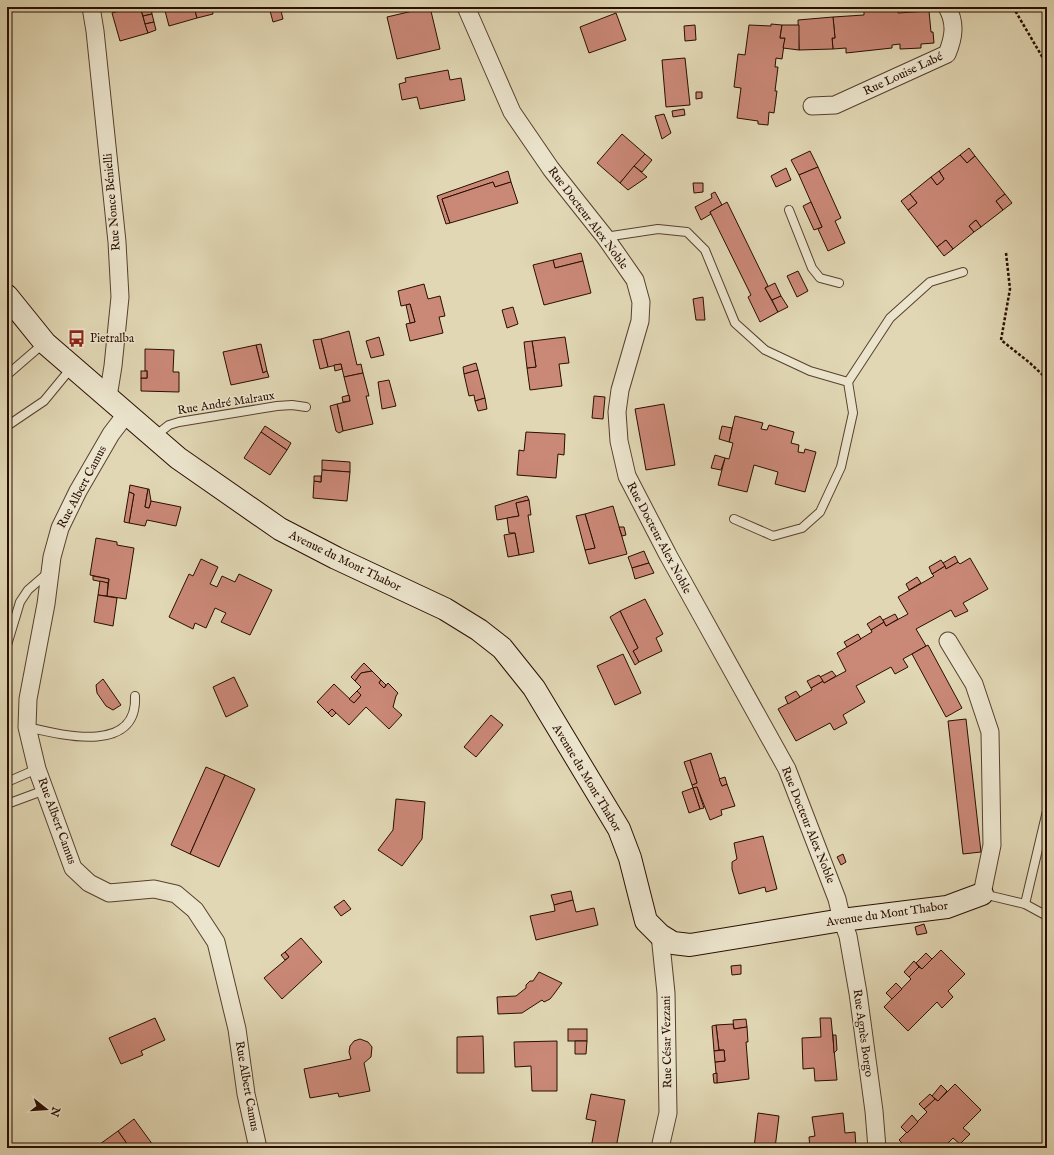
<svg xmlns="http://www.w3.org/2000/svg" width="1054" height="1155" font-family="'IM FELL English',serif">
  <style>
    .green { fill: #b6bd8b; stroke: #706646 }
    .building { fill: #ca8877; stroke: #290e00 }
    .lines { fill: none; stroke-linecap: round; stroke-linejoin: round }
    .lane-casing { stroke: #57402d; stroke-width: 10 }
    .street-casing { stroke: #57402d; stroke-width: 19 }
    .secondary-casing { stroke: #290e00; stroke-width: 24 }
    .path { stroke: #290e00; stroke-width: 2.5; stroke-dasharray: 3 2; stroke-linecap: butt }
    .lane { stroke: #ece5ce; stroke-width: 8 }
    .street { stroke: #ece5ce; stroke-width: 17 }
    .secondary { stroke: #ece5ce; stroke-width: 22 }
    .labels { text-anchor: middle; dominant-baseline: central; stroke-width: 3; stroke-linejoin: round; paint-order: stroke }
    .street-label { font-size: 12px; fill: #290e00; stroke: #ece5ce }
    .poi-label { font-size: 12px; fill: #290e00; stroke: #ece5ce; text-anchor: start }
  </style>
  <rect width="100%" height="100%" fill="#e1d7b4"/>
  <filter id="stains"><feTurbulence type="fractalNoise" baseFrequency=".005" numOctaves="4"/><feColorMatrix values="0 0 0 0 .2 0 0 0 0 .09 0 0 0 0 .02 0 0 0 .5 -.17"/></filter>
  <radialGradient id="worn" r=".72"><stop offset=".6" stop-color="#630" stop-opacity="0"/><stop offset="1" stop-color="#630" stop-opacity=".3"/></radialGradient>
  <rect class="green" x="1043" y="961" width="4" height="187"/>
  <g class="building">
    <polygon points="133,7 140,7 148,33 120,41 112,13"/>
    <polygon points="140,7 151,7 152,14 143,16"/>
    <polygon points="164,7 194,7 197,18 169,26"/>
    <polygon points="194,7 212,7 213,14 197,18"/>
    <polygon points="269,7 280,7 283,19 273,22"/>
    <polygon points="430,7 440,49 397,59 387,17"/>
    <polygon points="864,7 898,7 898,13 929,11 931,32 933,32 934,43 921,44 921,48 900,49 900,44 892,45 892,48 846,53 846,48 833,49 832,38 835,38 833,17 864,15"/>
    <polygon points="616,13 626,40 589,53 580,27"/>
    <polygon points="152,14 154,22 145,24 143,16"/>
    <polygon points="833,17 835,38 832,38 833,49 799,50 798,20"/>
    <polygon points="154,22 156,30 148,33 145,24"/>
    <polygon points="771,24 782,25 780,38 785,38 782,59 776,58 775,67 778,67 775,91 777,91 774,113 769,112 768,125 758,124 758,121 737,118 741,88 734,87 738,54 745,55 749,25 771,26"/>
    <polygon points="695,25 696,40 685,41 684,26"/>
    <polygon points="782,25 799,25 799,50 783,48 785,38 780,38"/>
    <polygon points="685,58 690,105 666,107 662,60"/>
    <polygon points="448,70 450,80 461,78 465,100 420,109 417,97 402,100 399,84 406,82 405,78"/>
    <polygon points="696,92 702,92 702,98 696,99"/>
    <polygon points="684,109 685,115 673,117 672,111"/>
    <polygon points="664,114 671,133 662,139 655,116"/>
    <polygon points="622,134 645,154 620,183 597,163"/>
    <polygon points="969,148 975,156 967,163 960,155"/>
    <polygon points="810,151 818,167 799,175 791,160"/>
    <polygon points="645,154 652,160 642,172 634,166"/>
    <polygon points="960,155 967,163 975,156 1005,194 996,201 1003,210 981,227 976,220 969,226 974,232 953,249 946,240 937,247 908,210 917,203 910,194 931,177 937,185 944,179 939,171"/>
    <polygon points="634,166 647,177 628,190 620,183"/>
    <polygon points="818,167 841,218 835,221 845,243 828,251 818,229 822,227 799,175"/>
    <polygon points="786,168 791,180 776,187 771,176"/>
    <polygon points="508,171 511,182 495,187 493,182 442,199 450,223 446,224 437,196"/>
    <polygon points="939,171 944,179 937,185 931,177"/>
    <polygon points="493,182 495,187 511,182 518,203 450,223 442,199"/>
    <polygon points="693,183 703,183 703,192 694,193"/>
    <polygon points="715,192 722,205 710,212 711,214 701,220 695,207 712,198 711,194"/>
    <polygon points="910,194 917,203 908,210 901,201"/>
    <polygon points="1005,194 1012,203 1003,210 996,201"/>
    <polygon points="727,202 768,286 765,288 778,312 760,322 748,297 751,295 710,212"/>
    <polygon points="811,202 822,227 814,230 803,206"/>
    <polygon points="976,220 981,227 974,232 969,226"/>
    <polygon points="946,240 953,249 944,256 937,247"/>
    <polygon points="581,253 583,261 555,268 553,260"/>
    <polygon points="553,260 555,268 583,261 591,293 544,305 533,265"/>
    <polygon points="798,271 808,291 797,297 787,276"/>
    <polygon points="775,283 781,296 772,300 765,288"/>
    <polygon points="424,284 428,299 440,296 445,316 439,317 443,333 410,341 406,324 415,322 410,304 401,306 398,291"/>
    <polygon points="781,296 788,307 778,312 772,300"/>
    <polygon points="703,297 705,320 696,320 693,299"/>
    <polygon points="410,304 415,322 410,323 406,305"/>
    <polygon points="513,307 518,324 507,328 502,310"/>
    <polygon points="349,331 357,365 361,364 363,373 344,377 341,364 328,367 321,339"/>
    <polygon points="379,337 384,355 371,358 366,341"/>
    <polygon points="565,337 569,363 559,364 562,386 530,390 527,368 536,367 532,341"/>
    <polygon points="321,339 328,367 320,369 313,340"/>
    <polygon points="532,341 536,367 527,368 524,342"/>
    <polygon points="261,344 267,371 263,373 256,345"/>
    <polygon points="256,345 263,373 267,371 269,377 231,385 223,352"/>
    <polygon points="145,349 174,350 173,372 179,372 179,392 141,391 141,378 147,378 147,371 145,371"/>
    <polygon points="476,363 478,370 464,374 463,367"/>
    <polygon points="341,364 342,369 335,371 334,365"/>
    <polygon points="478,370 485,398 475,401 474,395 469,396 464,374"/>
    <rect x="141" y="371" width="6" height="7"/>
    <polygon points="363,373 369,396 366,396 373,424 343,431 337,404 350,401 344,377"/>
    <polygon points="389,380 396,406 382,409 378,382"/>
    <polygon points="349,395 350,401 343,402 342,397"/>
    <polygon points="594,396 605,397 603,419 592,418"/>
    <polygon points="485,398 487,409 478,411 475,401"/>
    <polygon points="337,404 343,431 339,433 336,431 330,406"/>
    <polygon points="664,404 675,465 646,470 635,409"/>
    <polygon points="735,416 763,423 761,429 767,430 769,425 794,432 791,443 799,445 798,452 804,453 805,449 816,452 805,492 775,484 778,472 754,465 747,492 718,485 725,458 729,459 733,443 729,442"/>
    <polygon points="265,426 291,443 287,450 261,432"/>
    <polygon points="722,426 732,428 729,442 719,439"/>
    <polygon points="261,432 287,450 270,475 244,458"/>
    <polygon points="526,432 565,434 564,455 558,454 556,478 517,475 519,450 524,451"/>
    <polygon points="715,455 725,458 721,470 711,468"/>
    <polygon points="322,460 350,462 350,472 322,470"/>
    <polygon points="322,470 350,472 347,501 313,498 314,481 321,482"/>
    <polygon points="314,476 321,476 321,482 314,481"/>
    <polygon points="130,485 148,489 145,507 149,508 151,501 181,507 176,526 147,520 145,526 129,523 134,494 129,492"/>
    <polygon points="148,489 149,489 151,501 149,508 145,507"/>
    <polygon points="129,492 134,494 129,523 124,522"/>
    <polygon points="527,496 529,500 516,503 519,516 497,520 495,506"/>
    <polygon points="529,500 531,515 528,515 534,552 519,555 515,533 509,533 507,518 519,516 516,503"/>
    <polygon points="613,506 627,554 589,564 585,550 595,548 585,514"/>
    <polygon points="585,514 595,548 585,550 576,516"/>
    <polygon points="619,527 624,527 626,535 622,536"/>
    <polygon points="515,533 519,555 508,557 504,535"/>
    <polygon points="96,538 117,542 117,545 134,548 126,599 107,596 109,579 90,575"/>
    <polygon points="644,551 649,563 632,568 628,557"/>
    <polygon points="955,556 958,562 946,569 943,563"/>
    <polygon points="970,558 988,589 963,603 968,611 955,617 951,610 916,629 926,646 903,659 908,667 895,674 891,667 856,686 865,702 843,715 847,723 834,730 830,723 796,741 778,709 812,690 811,688 823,681 824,683 846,671 837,653 872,632 871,630 884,622 886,626 908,614 898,597 934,576 932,574 945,566 946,569 958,562 960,564"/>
    <polygon points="201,559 218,567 210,584 217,587 222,576 235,582 239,574 272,590 250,635 221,622 226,613 215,608 206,628 195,623 193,629 169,617 189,574 193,576"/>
    <polygon points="941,560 945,566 932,574 929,567"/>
    <polygon points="649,563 654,573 635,579 632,568"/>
    <polygon points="93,576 109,579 108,583 93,580"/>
    <polygon points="917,577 921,583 909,590 906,584"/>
    <polygon points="100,581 108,583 107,596 98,595"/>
    <polygon points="98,595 117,598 113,626 94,622"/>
    <polygon points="645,599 663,634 656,638 662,651 639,662 633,651 638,648 620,611"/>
    <polygon points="620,611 638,648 633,651 639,662 635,665 610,617"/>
    <polygon points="895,614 898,619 886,626 883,620"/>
    <polygon points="880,616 884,622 871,630 867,624"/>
    <polygon points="858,634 861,639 847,647 844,642"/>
    <polygon points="928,645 962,708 946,717 912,654"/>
    <polygon points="623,654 641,693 615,705 597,666"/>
    <polygon points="364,663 372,671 361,673 355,681 351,677"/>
    <polygon points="372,671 381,680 379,683 384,688 388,683 398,693 396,696 393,707 402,715 389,729 366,707 349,725 332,709 328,713 317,702 334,684 354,703 361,695 357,691 361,687 355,681 361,673"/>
    <polygon points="832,671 836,676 824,683 820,677"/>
    <polygon points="819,675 823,681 811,688 807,681"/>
    <polygon points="234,677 248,706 226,717 213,687"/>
    <polygon points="103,679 121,705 113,710 106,706 97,693 96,685"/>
    <polygon points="381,680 386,685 384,688 379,683"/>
    <polygon points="357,691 361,695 354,703 349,699"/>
    <polygon points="796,691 800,697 788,704 785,697"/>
    <polygon points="332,709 336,713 332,717 328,713"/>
    <polygon points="491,715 503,725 476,757 464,747"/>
    <polygon points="966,719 981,852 963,854 948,721"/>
    <polygon points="711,753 722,786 727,784 735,806 721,810 722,815 710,820 697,787 693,788 692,785 697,783 690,760"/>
    <polygon points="690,760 697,783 692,785 684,762"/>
    <polygon points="206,767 225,775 190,854 171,845"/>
    <polygon points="225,775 255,789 219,867 190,854"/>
    <polygon points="725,777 727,784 722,786 719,779"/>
    <polygon points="697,787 704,808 700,809 693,788"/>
    <polygon points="693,788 700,809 689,813 682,792"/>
    <polygon points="396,799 425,802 422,839 402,866 378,850 393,830"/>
    <polygon points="763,836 777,889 766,892 765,887 739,894 732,869 732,862 737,859 734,843"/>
    <polygon points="843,854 846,862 841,865 837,857"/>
    <polygon points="571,891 573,900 554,905 551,895"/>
    <polygon points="344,900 351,909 341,916 334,907"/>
    <polygon points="573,900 576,912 594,908 598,925 536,940 530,916 555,911 554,905"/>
    <polygon points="924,924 927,933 917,935 915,927"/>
    <polygon points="301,938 322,962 282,999 264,978 289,957 285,952"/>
    <polygon points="941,950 965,974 948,991 953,997 942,1008 937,1002 908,1031 884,1007 911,979 909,977 919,967 922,969"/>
    <polygon points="285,952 289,957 285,960 281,955"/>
    <polygon points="926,953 932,959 922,969 916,963"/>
    <polygon points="914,961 919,967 909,977 904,972"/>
    <polygon points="741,965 741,974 732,975 731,966"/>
    <polygon points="539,972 562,983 554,994 550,999 544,1002 542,1000 522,1013 498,1014 497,997 516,996 526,988 526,985 530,981 533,981"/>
    <polygon points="896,983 902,989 892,999 886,993"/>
    <polygon points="155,1018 165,1040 141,1051 143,1055 121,1064 109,1038"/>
    <polygon points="820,1018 831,1018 837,1080 815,1081 814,1068 803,1069 802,1038 821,1037"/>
    <polygon points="746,1019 747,1027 734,1029 733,1020"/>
    <polygon points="733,1024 734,1029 747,1027 748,1042 746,1042 749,1079 717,1083 715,1062 725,1061 724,1050 719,1050 716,1025"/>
    <polygon points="716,1025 719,1050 714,1051 712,1026"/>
    <rect x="568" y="1029" width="19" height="12"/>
    <polygon points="833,1035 836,1035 837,1050 834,1053"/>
    <polygon points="483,1036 484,1073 457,1073 457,1037"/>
    <polygon points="360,1039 368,1042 372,1047 371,1057 364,1063 370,1091 339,1097 338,1093 310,1098 304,1069 351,1059 349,1052 350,1046 354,1041"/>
    <polygon points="557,1041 557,1091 532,1091 531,1066 515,1067 514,1042"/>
    <polygon points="575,1041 587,1041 586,1054 575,1054"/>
    <polygon points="724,1050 725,1061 715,1062 714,1051"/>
    <polygon points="717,1073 717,1083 714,1083 713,1074"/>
    <polygon points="955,1084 981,1110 963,1128 970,1134 960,1144 953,1138 943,1148 907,1148 899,1140 927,1112 924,1109 935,1099 938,1101"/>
    <polygon points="941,1085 947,1091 938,1101 932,1096"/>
    <polygon points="591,1094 625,1100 616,1148 591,1148 596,1121 586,1119"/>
    <polygon points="930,1094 935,1099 924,1109 919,1104"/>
    <polygon points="758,1113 779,1116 775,1148 754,1148"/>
    <polygon points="843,1113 845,1133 855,1132 856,1148 810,1148 809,1137 815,1136 812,1117"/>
    <polygon points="912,1115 918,1122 907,1133 901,1127"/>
    <polygon points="134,1119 153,1145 148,1148 130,1148 118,1131"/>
    <polygon points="118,1131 130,1148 102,1148 100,1144"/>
  </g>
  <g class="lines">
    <defs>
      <g id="lane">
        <polyline points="789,210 812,268 820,278 839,283"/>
        <polyline points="605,237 658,229 687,232 705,250 735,323 765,350 810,371 848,382 853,413 841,467 820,512 802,528 773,536 734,519"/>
        <polyline points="7,375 44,343"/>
        <polyline points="848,382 890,318 930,282 963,272"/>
        <polyline points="7,426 44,401 72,367"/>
        <polyline points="155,436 169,425 179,422 277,406 292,405 306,407"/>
        <polyline points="7,645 20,602 28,590 50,571"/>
        <path d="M27 727C61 735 138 755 135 696"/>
        <polyline points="7,782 37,769"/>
        <polyline points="7,804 45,790"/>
        <polyline points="983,894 1025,904 1047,916"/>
        <polyline points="1025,904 1047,811"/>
      </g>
      <g id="street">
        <polyline points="91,7 95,31 117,242 120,297 113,366 108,397"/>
        <polyline points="466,7 512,112 551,169 605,237 635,280 641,302 640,321 620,390 617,412 619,441 627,476 668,555 787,769 837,899 842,920 848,936 858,993 874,1111 877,1148"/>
        <path d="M812 106 835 105 947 54C954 37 956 23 947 7"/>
        <polyline points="127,413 111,434 78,491 60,528 52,557 46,604 28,699 27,727 37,769 73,868 89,883 109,893 154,889 176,894 195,910 216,942 237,1029 246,1094 258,1148"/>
        <polyline points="948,641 974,684 990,732 992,845 982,894"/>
        <polyline points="660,935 666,993 668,1113 660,1148"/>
      </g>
      <polyline id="secondary" points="7,296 45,343 178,458 280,529 336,558 445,609 479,630 502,648 534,688 619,829 630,858 646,921 660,935 673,943 690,945 842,920 947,907 982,894"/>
    </defs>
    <use href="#lane" class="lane-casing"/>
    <use href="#street" class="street-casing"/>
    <use href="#secondary" class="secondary-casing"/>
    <g class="path">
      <polyline points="1013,7 1047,65"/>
      <polyline points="1006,253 1010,289 1001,340 1030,363 1047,379"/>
    </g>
    <use href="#lane" class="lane"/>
    <use href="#street" class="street"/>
    <use href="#secondary" class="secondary"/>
  </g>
  <defs>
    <symbol id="bus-bare" viewBox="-9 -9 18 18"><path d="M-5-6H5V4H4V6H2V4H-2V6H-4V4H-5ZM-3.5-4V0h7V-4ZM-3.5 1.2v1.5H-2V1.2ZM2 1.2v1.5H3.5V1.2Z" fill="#8f2418" stroke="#ece5ce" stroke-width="2.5" paint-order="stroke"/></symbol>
  </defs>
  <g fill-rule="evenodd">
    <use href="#bus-bare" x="64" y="326" width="25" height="25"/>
  </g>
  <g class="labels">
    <g class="street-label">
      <text transform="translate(903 74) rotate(-25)">Rue Louise Labé</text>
      <text transform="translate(112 202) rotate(-95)">Rue Nonce Bénielli</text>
      <text transform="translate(588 218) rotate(53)">Rue Docteur Alex Noble</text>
      <text transform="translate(226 403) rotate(-9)">Rue André Malraux</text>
      <text transform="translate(82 487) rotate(-62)">Rue Albert Camus</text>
      <text transform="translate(659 538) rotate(62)">Rue Docteur Alex Noble</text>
      <text transform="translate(345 561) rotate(26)">Avenue du Mont Thabor</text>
      <text transform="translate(587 778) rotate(59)">Avenue du Mont Thabor</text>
      <text transform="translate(57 821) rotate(70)">Rue Albert Camus</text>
      <text transform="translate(808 825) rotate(68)">Rue Docteur Alex Noble</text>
      <text transform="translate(887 914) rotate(-8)">Avenue du Mont Thabor</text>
      <text transform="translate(863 1033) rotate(82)">Rue Agnès Borgo</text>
      <text transform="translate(667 1042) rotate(-91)">Rue César Vezzani</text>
      <text transform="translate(247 1086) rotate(80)">Rue Albert Camus</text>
    </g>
    <g class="poi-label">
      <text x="90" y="338">Pietralba</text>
    </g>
  </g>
  <rect width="1054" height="1155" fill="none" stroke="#e1d7b4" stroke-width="24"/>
  <rect x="8" y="8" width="1038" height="1139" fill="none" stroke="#290e00" stroke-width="2"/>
  <rect x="12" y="12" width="1030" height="1131" fill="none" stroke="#290e00"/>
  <g transform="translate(46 1109) rotate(107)" stroke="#ece5ce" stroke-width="3" paint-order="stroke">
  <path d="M0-3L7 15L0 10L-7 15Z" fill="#290e00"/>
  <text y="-6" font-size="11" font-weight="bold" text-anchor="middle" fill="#290e00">N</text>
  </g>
  <rect width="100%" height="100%" filter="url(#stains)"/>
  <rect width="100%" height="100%" fill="url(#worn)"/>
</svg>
